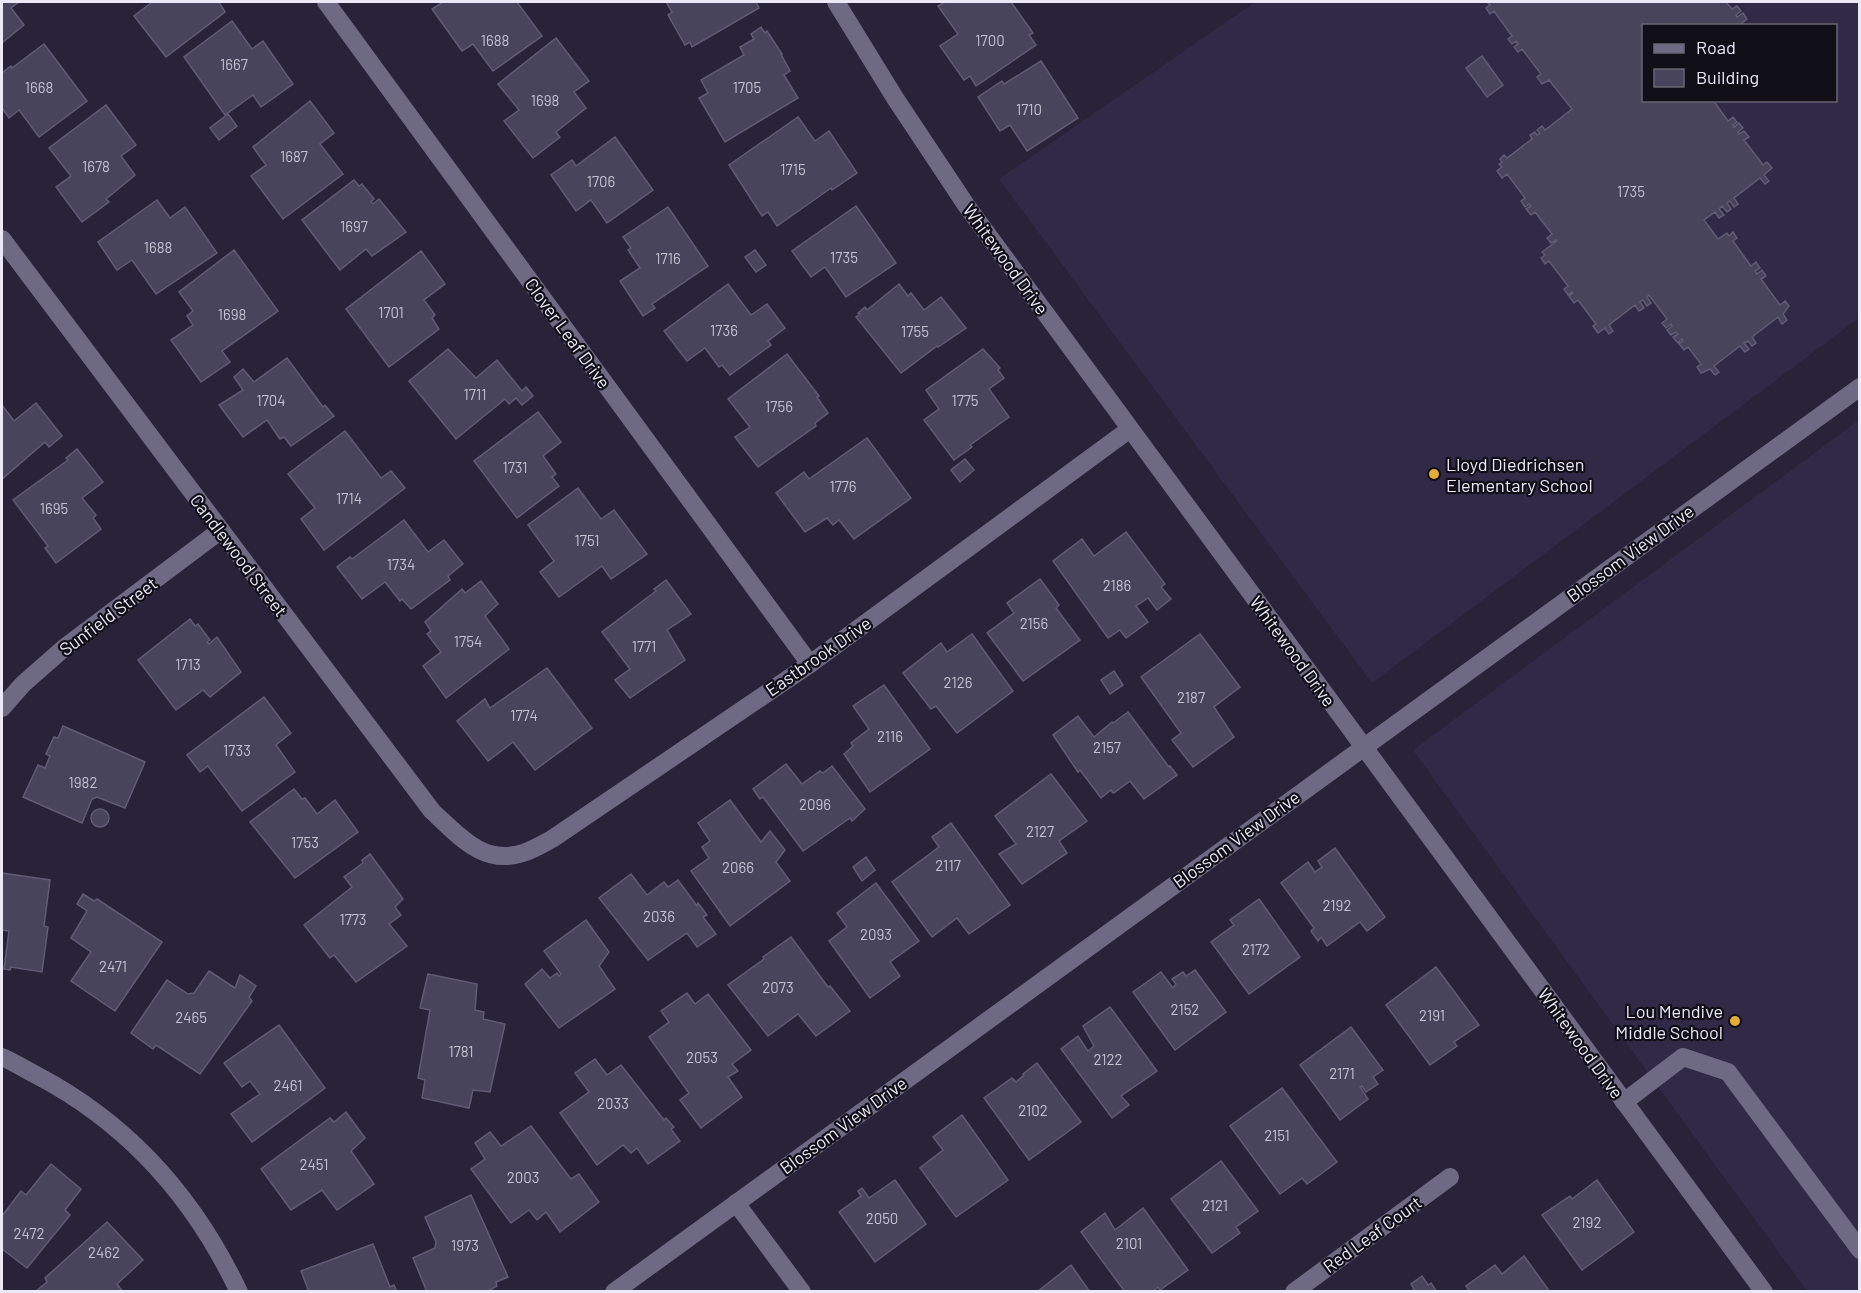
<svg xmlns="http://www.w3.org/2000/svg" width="1861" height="1293" font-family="Barlow,sans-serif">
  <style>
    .built { fill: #302a46; fill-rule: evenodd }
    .building { fill: #48445c; stroke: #605c75; stroke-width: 1.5 }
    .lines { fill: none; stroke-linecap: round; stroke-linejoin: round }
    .lane { stroke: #6e6a83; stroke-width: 18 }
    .street { stroke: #6e6a83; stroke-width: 18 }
    .poi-dot { fill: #e4ad35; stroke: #100f18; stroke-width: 2 }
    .labels { text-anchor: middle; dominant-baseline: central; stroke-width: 4.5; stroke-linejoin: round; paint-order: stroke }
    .number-label { font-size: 15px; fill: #c2c0d1 }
    .street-label { font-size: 18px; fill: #ebe9f8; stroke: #100f18 }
    .poi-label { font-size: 18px; fill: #ebe9f8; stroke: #100f18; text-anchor: start }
  </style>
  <rect width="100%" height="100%" fill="#282339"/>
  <g class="built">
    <path d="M1255 2H1859V318L1372 683 999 179ZM1644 26H1836V100H1644Z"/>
    <polygon points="1859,420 1859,1291 1807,1291 1413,750"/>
  </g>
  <g class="building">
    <polygon points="2,2 19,2 11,8 24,25 2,43"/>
    <polygon points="150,2 219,2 225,12 166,57 134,16 151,3"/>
    <polygon points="443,2 517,2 542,36 493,71 473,44 462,51 432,9"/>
    <polygon points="666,2 756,2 759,8 692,47 690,42 685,45 668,15 672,12"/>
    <polygon points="945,2 1011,2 1033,33 1029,35 1036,45 976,86 970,76 964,80 940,46 958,34 938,6"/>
    <polygon points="1487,2 1726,2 1732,9 1737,6 1741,11 1736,15 1737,17 1743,13 1747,19 1742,23 1744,26 1644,26 1644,100 1713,100 1728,121 1733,117 1737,122 1733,125 1734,127 1739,123 1743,128 1738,132 1739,134 1744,131 1749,137 1744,140 1763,165 1767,162 1772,168 1764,175 1769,181 1765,184 1760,178 1734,198 1738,204 1734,207 1730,201 1727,203 1731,209 1727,212 1722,206 1719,209 1724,215 1719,218 1715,212 1704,220 1718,239 1727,233 1729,236 1733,232 1737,238 1733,241 1751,266 1756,262 1760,268 1755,271 1757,274 1762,270 1766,276 1761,279 1780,305 1785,301 1789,306 1783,314 1787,320 1782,324 1778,317 1752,337 1756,343 1752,346 1748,341 1744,343 1749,349 1745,352 1740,346 1714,366 1719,372 1715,375 1710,369 1701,373 1697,367 1701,364 1688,347 1684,350 1679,344 1683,341 1682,339 1678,343 1673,337 1678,334 1676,332 1671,335 1667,330 1672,326 1671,324 1666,328 1662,323 1667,319 1649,295 1647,297 1651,303 1647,306 1643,300 1640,302 1644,308 1639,311 1635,305 1609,325 1613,331 1609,334 1605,328 1598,333 1593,326 1596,324 1578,300 1574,303 1569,296 1573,293 1572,292 1568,295 1564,289 1568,286 1549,261 1545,264 1541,258 1545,255 1542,252 1557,241 1556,240 1551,243 1547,238 1552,234 1535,212 1531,215 1526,209 1531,206 1529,204 1525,207 1521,201 1525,198 1507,174 1502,178 1497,171 1502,167 1499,164 1502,162 1500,159 1504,155 1507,158 1532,139 1530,135 1535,132 1537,135 1540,133 1537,130 1542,126 1545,130 1572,109 1549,80 1542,84 1537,77 1541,74 1522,49 1518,52 1514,47 1518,44 1516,41 1512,44 1508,39 1512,36 1494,11 1490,14 1486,8 1490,5"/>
    <polygon points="232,21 252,49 263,41 293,84 261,107 253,95 225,115 184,57"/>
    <polygon points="761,27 765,33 767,31 782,54 781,54 790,71 784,75 798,98 725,142 699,98 708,93 701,80 744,55 740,47 754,39 751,34"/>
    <polygon points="556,38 589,81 574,92 586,108 556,132 560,137 533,158 504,121 519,110 498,84"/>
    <polygon points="44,44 87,101 39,137 19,110 9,118 2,108 2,73 11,66 12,68"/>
    <polygon points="1482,56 1503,85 1487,97 1466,68"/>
    <polygon points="1041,61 1078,118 1027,151 1010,125 1000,131 978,97 1002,81 1004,84"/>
    <polygon points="310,101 334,133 320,144 343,174 283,219 251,176 266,165 253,147"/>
    <polygon points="106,105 136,145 121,156 135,175 106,199 109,202 82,222 56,187 71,176 49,148"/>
    <polygon points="228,114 237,126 219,140 210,128"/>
    <polygon points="798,117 815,141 829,131 857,173 832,190 831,188 777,226 768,212 762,216 729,165"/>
    <polygon points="615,137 653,190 607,223 591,200 576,211 551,175 572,160 576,166"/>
    <polygon points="354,180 359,186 362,184 374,199 371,202 373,204 379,199 406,232 372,256 366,249 340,270 302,220"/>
    <polygon points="157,200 170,218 185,207 217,253 156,294 132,260 117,270 98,242"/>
    <polygon points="856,206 896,263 846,297 825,267 811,277 792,251"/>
    <polygon points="668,207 708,266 652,304 655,308 643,316 620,281 640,268 628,250 631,248 623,237"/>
    <polygon points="234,250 278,311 222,351 230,362 201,382 171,340 193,325 187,316 193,311 179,292"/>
    <polygon points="755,250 766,265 756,272 745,257"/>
    <polygon points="421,251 445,284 424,300 435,315 432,318 439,329 389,367 346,309"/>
    <polygon points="728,284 751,315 767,304 785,328 768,341 771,345 730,375 722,365 719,367 705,348 687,361 664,331"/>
    <polygon points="899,284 908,296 911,293 924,310 941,297 966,328 938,347 937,346 901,373 856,317 860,314 858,313 865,307 867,310"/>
    <polygon points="448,349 476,378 497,360 522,391 526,387 533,396 522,405 516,398 509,404 505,399 456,439 409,381"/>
    <polygon points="983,349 1000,368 998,370 1004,378 989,389 1009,417 970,445 972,447 954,460 924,420 939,409 926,390"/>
    <polygon points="787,354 819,396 817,397 828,413 815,423 816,426 758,467 735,437 750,427 728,399"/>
    <polygon points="287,358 323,407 325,405 334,416 291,446 284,437 280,439 267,420 243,437 219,405 243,390 234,377 243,369 254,382"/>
    <polygon points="36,403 62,436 49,447 45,442 2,479 2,405 14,421"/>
    <polygon points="538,412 561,442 543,456 556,474 552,477 559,486 517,518 474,461"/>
    <polygon points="345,431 381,478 391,471 405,488 324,550 301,519 315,508 288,474"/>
    <polygon points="867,438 911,498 854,539 839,520 833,525 827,518 805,532 776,493 804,472 809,479"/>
    <polygon points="77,449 103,482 82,498 96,515 93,518 101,529 56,563 45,548 48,546 13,500 68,460 66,458"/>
    <polygon points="965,459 974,470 960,482 951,470"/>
    <polygon points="578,488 601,519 614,510 647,554 611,579 602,566 559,597 540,572 554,561 528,525"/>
    <polygon points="404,520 428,552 444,540 463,564 448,576 450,580 411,609 402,599 400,601 385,582 362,599 337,567 350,557 352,559"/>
    <polygon points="1126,532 1165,584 1161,587 1171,599 1157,610 1148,598 1136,606 1148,622 1126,638 1120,630 1108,638 1053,561 1082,539 1094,556"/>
    <polygon points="1040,579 1059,605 1056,608 1080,640 1023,681 987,633 1014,613 1007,603"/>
    <polygon points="666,580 691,614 667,630 685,660 630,698 615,680 630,669 602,632 656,591 654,589"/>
    <polygon points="481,581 498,604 485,616 509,649 446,698 423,666 441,652 427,634 431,631 425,622 462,589 465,593"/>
    <polygon points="190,619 195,626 198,624 210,640 207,642 209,644 217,637 241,672 210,697 203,690 176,710 138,660"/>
    <polygon points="972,634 1013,691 957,733 936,706 931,709 903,673 941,643 947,652"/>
    <polygon points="1200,634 1240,687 1214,707 1234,737 1193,767 1172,740 1181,733 1141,677"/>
    <polygon points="547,668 592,728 535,770 513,742 488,761 457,721 485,699 490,708"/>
    <polygon points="1114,671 1123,685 1110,694 1101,680"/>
    <polygon points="884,685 930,749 870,792 844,754 853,746 851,743 869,729 853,706"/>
    <polygon points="264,697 291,733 276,745 295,772 242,811 208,766 200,772 187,755"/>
    <polygon points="1128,712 1169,767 1170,766 1177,775 1144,799 1130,781 1115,792 1113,793 1111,790 1101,798 1080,770 1078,772 1053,735 1078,716 1094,737 1112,722 1113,723"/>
    <polygon points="63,726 145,762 125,808 97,797 92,799 82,823 23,797 38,765 45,768 50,756 46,754 54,737 58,738"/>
    <polygon points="786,764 802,784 820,771 823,773 832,766 865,809 852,821 850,818 803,851 763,797 760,799 753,789"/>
    <polygon points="1051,774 1087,821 1059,841 1067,853 1022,884 999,854 1016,844 995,816"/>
    <polygon points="294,789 302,799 305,798 317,814 335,800 358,832 295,878 250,822"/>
    <polygon points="730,800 761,842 770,831 785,850 776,862 790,881 730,926 691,871 709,858 702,847 710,841 698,823"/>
    <circle cx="100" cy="818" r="9"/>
    <polygon points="951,823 1010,905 969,934 957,918 932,937 892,882 939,847 932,837"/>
    <polygon points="1335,848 1385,917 1367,931 1360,922 1327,946 1321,937 1318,941 1311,931 1314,928 1281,883 1308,862 1315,872 1322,867 1318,861"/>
    <polygon points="370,854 403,899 395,907 401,915 389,924 407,946 356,982 334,955 330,958 304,925 352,887 344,877 363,863 362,860"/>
    <polygon points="866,857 875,870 862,881 853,867"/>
    <polygon points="2,873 50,880 44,926 48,927 42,972 11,967 10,970 4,969 9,931 2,930"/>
    <polygon points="631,874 647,895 664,882 668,887 678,880 697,906 698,903 707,915 703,917 716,934 697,947 687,933 648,960 599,898"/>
    <polygon points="876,883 919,941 890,962 900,976 870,998 829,941 847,927 837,913"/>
    <polygon points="83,894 94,901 97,899 162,942 115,1011 71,981 91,952 71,938 87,911 77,904"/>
    <polygon points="1259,899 1300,957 1249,994 1211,942 1234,925 1230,920"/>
    <polygon points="586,920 609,952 599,966 615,989 559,1028 525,984 542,969 550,978 557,973 559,976 561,974 544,951"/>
    <polygon points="791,937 828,987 830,986 850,1011 816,1036 798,1014 768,1036 728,985 764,959 763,957"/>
    <polygon points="1436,967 1479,1025 1454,1042 1457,1046 1430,1065 1386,1005"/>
    <polygon points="1195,970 1226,1012 1175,1050 1133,992 1161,972 1173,988 1176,984 1172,979 1183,972 1186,976"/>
    <polygon points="209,971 235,988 240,975 256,986 249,997 252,1001 200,1074 156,1045 153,1049 131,1033 167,980 188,994 194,993"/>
    <polygon points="428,974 477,984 475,1010 484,1012 483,1019 505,1024 490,1092 473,1090 469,1108 422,1098 425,1080 418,1078 430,1010 420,1008"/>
    <polygon points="687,993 695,1004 708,994 751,1050 732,1064 738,1071 728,1077 742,1097 701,1128 680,1100 689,1093 649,1037 669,1022 661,1011"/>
    <polygon points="1110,1007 1157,1071 1121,1096 1129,1105 1112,1118 1061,1049 1078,1036 1088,1051 1094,1046 1083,1026"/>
    <polygon points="279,1025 325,1088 252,1142 231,1114 260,1094 250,1081 242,1087 224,1063"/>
    <polygon points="1351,1027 1383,1070 1373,1077 1378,1084 1366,1092 1362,1086 1360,1087 1368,1099 1340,1120 1300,1065"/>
    <polygon points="595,1059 607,1075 621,1065 664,1120 666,1118 674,1127 671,1129 680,1141 648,1164 637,1148 631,1153 623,1145 597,1165 560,1113 589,1092 575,1073"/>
    <polygon points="1037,1063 1081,1122 1029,1160 984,1098 1012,1078 1016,1082 1024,1075 1023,1074"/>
    <polygon points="1282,1088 1337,1162 1307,1184 1302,1178 1280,1194 1230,1126"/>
    <polygon points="346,1112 365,1138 351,1151 374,1184 337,1210 322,1190 291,1210 261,1169 330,1118 334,1122"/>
    <polygon points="962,1115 1008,1180 956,1217 920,1168 943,1150 933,1137"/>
    <polygon points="531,1126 571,1179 579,1174 599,1202 560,1232 546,1212 537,1220 529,1210 511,1223 471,1169 485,1159 475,1143 490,1132 501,1146"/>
    <polygon points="1221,1161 1258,1211 1236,1227 1240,1233 1212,1253 1171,1199"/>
    <polygon points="51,1164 81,1189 65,1210 70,1215 27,1268 2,1249 2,1216 21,1191 26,1195"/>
    <polygon points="895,1180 926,1224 875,1262 839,1212 861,1196 858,1191 862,1188 869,1198"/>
    <polygon points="1597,1180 1634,1232 1582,1270 1542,1215 1570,1196 1572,1199"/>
    <polygon points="471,1195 508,1277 496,1282 497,1286 486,1292 427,1292 413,1258 435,1248 436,1242 425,1217"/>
    <polygon points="1143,1208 1188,1270 1160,1290 1158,1287 1152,1292 1125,1292 1081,1232 1105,1213 1115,1230"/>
    <polygon points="107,1222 143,1260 117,1284 123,1292 35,1292 47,1282 45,1278"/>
    <polygon points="373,1244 390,1287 394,1285 397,1292 309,1292 301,1271"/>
    <polygon points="1524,1256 1550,1292 1470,1292 1466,1286 1495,1265 1502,1274"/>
    <polygon points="1071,1265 1090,1292 1037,1292 1056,1277"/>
    <polygon points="1422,1276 1428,1285 1431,1283 1437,1292 1411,1292 1414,1289 1411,1284"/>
  </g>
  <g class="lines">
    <polyline class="lane" points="1624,1102 1683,1057 1728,1072 1860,1250"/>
    <g class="street">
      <polyline points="326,2 810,664"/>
      <polyline points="836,2 895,98 966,205 1764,1292"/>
      <path d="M2 239 432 811C458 835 483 866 523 853 533 850 543 844 552 839L810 664 1130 429"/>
      <polyline points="2,708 23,684 64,648 221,530"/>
      <path d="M2 1057C14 1062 26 1070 38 1076 129 1124 195 1199 239 1292"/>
      <polyline points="736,1203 802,1292"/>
      <polyline points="614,1292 1860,387"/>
      <polyline points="1294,1292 1450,1177"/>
    </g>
  </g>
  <g class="poi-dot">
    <circle cx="1434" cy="474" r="6"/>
    <circle cx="1735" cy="1021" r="6"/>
  </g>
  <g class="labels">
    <g class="number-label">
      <text x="495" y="40">1688</text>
      <text x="990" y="40">1700</text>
      <text x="234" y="64">1667</text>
      <text x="39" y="87">1668</text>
      <text x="747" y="87">1705</text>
      <text x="545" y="100">1698</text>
      <text x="1029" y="109">1710</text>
      <text x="294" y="156">1687</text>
      <text x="96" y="166">1678</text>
      <text x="793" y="169">1715</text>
      <text x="601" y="181">1706</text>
      <text x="1631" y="191">1735</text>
      <text x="354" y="226">1697</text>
      <text x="158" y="247">1688</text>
      <text x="844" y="257">1735</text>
      <text x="668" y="258">1716</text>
      <text x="391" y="312">1701</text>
      <text x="232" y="314">1698</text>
      <text x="724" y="330">1736</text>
      <text x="915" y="331">1755</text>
      <text x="475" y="394">1711</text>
      <text x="271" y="400">1704</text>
      <text x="965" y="400">1775</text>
      <text x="779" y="406">1756</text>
      <text x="515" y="467">1731</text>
      <text x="843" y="486">1776</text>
      <text x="349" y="498">1714</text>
      <text x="54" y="508">1695</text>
      <text x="587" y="540">1751</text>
      <text x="401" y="564">1734</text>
      <text x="1117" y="585">2186</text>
      <text x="1034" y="623">2156</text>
      <text x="468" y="641">1754</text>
      <text x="644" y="646">1771</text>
      <text x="188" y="664">1713</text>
      <text x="958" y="682">2126</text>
      <text x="1191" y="697">2187</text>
      <text x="524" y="715">1774</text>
      <text x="890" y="736">2116</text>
      <text x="1107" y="747">2157</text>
      <text x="237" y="750">1733</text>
      <text x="83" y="782">1982</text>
      <text x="815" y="804">2096</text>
      <text x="1040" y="831">2127</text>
      <text x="305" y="842">1753</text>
      <text x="948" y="865">2117</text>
      <text x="738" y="867">2066</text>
      <text x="1337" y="905">2192</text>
      <text x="659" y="916">2036</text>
      <text x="353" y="919">1773</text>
      <text x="876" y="934">2093</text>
      <text x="1256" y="949">2172</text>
      <text x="113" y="966">2471</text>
      <text x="778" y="987">2073</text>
      <text x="1185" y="1009">2152</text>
      <text x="1432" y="1015">2191</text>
      <text x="191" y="1017">2465</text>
      <text x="461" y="1051">1781</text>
      <text x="702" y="1057">2053</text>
      <text x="1108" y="1059">2122</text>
      <text x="1342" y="1073">2171</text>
      <text x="288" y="1085">2461</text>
      <text x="613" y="1103">2033</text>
      <text x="1033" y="1110">2102</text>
      <text x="1277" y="1135">2151</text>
      <text x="314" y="1164">2451</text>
      <text x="523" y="1177">2003</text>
      <text x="1215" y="1205">2121</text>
      <text x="882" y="1218">2050</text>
      <text x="1587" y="1222">2192</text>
      <text x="29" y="1233">2472</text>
      <text x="1129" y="1243">2101</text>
      <text x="465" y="1245">1973</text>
      <text x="104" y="1252">2462</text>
    </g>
    <g class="street-label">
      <text transform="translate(1006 259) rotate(54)">Whitewood Drive</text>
      <text transform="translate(568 333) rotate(54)">Clover Leaf Drive</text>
      <text transform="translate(1630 553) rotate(-36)">Blossom View Drive</text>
      <text transform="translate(239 555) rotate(53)">Candlewood Street</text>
      <text transform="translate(108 616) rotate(-37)">Sunfield Street</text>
      <text transform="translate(1293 651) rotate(54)">Whitewood Drive</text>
      <text transform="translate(818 656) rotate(-35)">Eastbrook Drive</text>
      <text transform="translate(1236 839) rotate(-36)">Blossom View Drive</text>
      <text transform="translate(1581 1043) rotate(54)">Whitewood Drive</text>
      <text transform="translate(843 1125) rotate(-36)">Blossom View Drive</text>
      <text transform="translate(1372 1234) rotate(-36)">Red Leaf Court</text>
    </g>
    <g class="poi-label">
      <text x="1446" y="464">Lloyd Diedrichsen<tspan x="1446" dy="21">Elementary School</tspan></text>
      <text x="1723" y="1011" text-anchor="end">Lou Mendive<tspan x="1723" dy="21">Middle School</tspan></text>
    </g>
  </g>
  <rect width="1861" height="1293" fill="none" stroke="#ebe9f8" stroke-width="6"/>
  <rect x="1642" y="24" width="195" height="78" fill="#100f18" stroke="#686672" stroke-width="1.5"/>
  <rect x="1654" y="44" width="30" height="9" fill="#6e6a83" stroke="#686672" stroke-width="1.5"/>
  <text x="1696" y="54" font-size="18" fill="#ebe9f8">Road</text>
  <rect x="1654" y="69" width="30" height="18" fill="#48445c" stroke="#686672" stroke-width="1.5"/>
  <text x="1696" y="84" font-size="18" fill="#ebe9f8">Building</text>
</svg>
